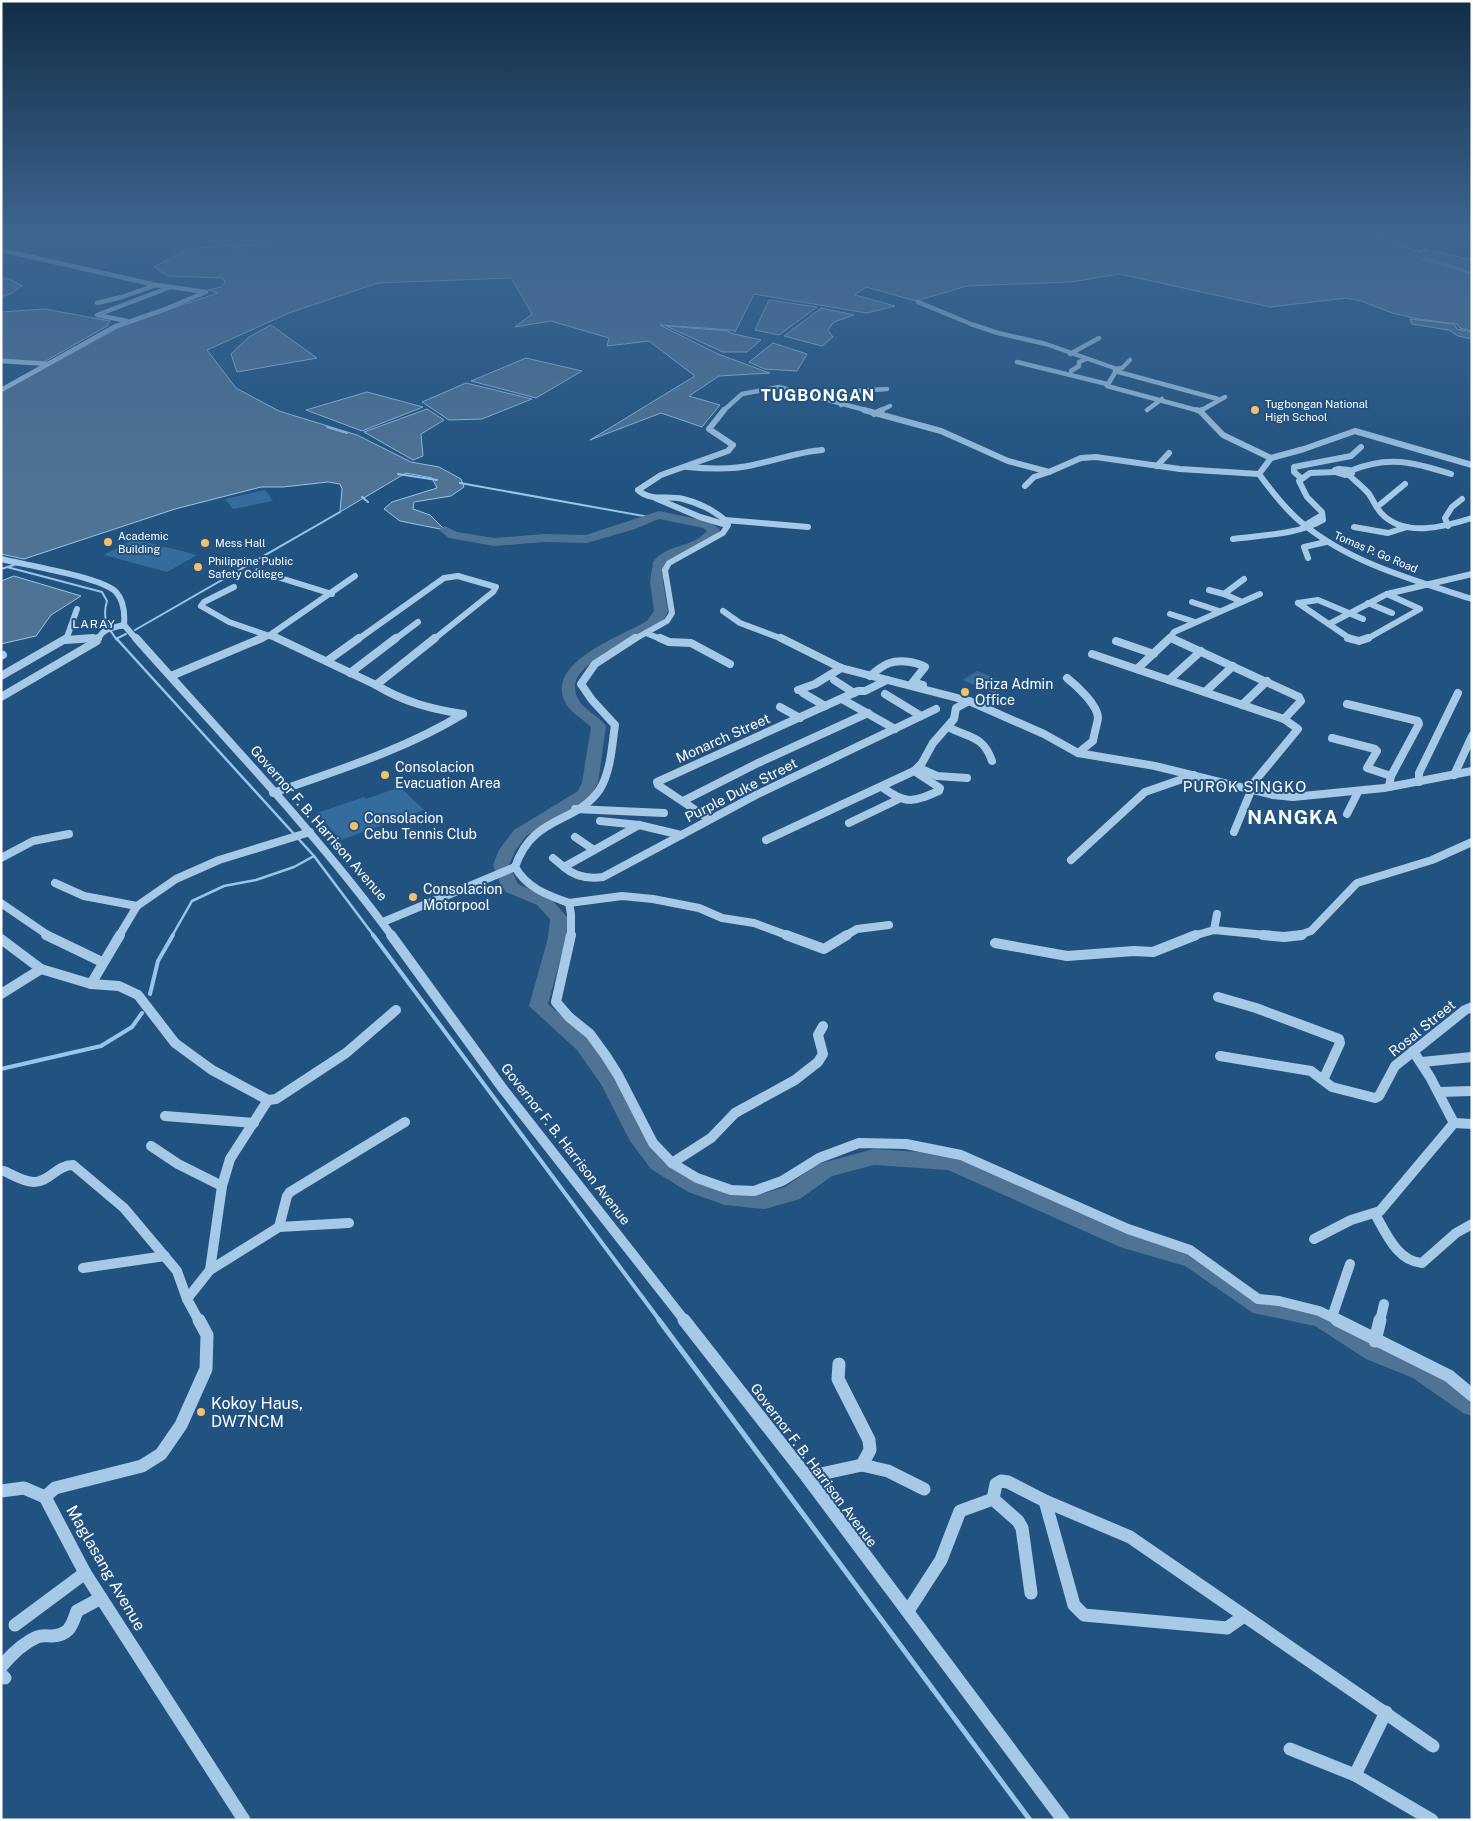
<svg xmlns="http://www.w3.org/2000/svg" width="1473" height="1821" font-family="'Public Sans',sans-serif">
  <style>
    .green { fill: #356c9e }
    .water { fill: #4f7394; stroke: #9ac5e9 }
    .lines { fill: none; stroke-linecap: round; stroke-linejoin: round }
    .stream-far3 { stroke: #9ac5e9; stroke-width: 2 }
    .stream-far2 { stroke: #9ac5e9; stroke-width: 2.5 }
    .stream-far1 { stroke: #9ac5e9; stroke-width: 4 }
    .stream { stroke: #9ac5e9; stroke-width: 5 }
    .river { fill: #4f7394; fill-rule: evenodd }
    .minor-far4 { stroke: #a6c9e7; stroke-width: 4.5 }
    .minor-far3 { stroke: #a6c9e7; stroke-width: 6 }
    .minor-far2 { stroke: #a6c9e7; stroke-width: 8 }
    .minor-far1 { stroke: #a6c9e7; stroke-width: 10 }
    .minor { stroke: #a6c9e7; stroke-width: 13 }
    .poi-dot { fill: #f4c068; stroke: #215280; stroke-width: 2 }
    .labels { text-anchor: middle; dominant-baseline: central; stroke-width: 4; stroke-linejoin: round; paint-order: stroke }
    .far-poi-label { font-size: 11px; fill: #fff; stroke: #215280; text-anchor: start }
    .far-street-label { font-size: 11px; fill: #fff; stroke: #215280 }
    .far-neighbourhood-label { font-size: 12px; letter-spacing: 1px; fill: #fff; stroke: #215280 }
    .poi-label { font-size: 14px; fill: #fff; stroke: #215280; text-anchor: start }
    .street-label { font-size: 14px; fill: #fff; stroke: #215280 }
    .neighbourhood-label { font-size: 15px; letter-spacing: 1px; fill: #fff; stroke: #215280 }
    .far-district-label { font-size: 16px; font-weight: bold; letter-spacing: 1px; fill: #fff; stroke: #215280 }
    .near-poi-label { font-size: 16px; fill: #fff; stroke: #215280; text-anchor: start }
    .near-street-label { font-size: 16px; fill: #fff; stroke: #215280 }
    .district-label { font-size: 19px; font-weight: bold; letter-spacing: 1px; fill: #fff; stroke: #215280 }
  </style>
  <rect width="100%" height="100%" fill="#215280"/>
  <g class="green">
    <polygon points="265,490 273,501 233,509 225,499"/>
    <polygon points="134,539 197,555 167,572 104,555"/>
    <polygon points="977,671 1009,684 994,694 963,680"/>
    <polygon points="400,787 424,810 341,840 317,813 364,797 366,799"/>
  </g>
  <g class="water">
    <polygon points="284,235 1372,235 1415,251 1420,258 1472,274 1472,331 1460,328 1457,324 1418,319 1392,313 1361,301 1346,298 1270,307 1120,274 1071,282 967,286 916,301 866,287 855,295 895,306 867,313 754,294 735,332 732,330 660,325 718,354 770,373 719,376 689,396 720,405 702,427 661,413 590,440 695,376 649,341 607,346 609,338 551,321 515,327 532,314 511,278 378,283 289,313 207,350 236,388 279,411 357,435 411,462 439,467 461,479 464,487 451,496 414,502 413,509 430,515 445,530 400,521 384,509 392,502 437,488 432,478 406,473 340,512 342,489 340,484 328,482 283,487 261,487 175,509 24,559 1,554 1,392 125,324 218,293 208,290 221,287 225,282 223,278 168,276 154,267 187,249 229,245 243,250 232,245 270,246"/>
    <polygon points="1377,235 1416,235 1416,237 1427,249 1417,251 1375,236"/>
    <polygon points="1430,250 1472,260 1472,273 1424,257 1419,252"/>
    <polygon points="1,278 10,279 22,286 12,293 1,297"/>
    <polygon points="769,300 817,307 779,335 755,330"/>
    <polygon points="821,308 854,315 834,322 828,330 833,337 822,346 784,336"/>
    <polygon points="45,309 110,321 107,326 44,362 1,359 1,312"/>
    <polygon points="1410,319 1454,324 1457,329 1472,332 1472,339 1458,336 1449,330 1412,324"/>
    <polygon points="271,325 317,358 237,372 231,354 249,337"/>
    <polygon points="666,326 729,331 730,333 761,340 747,352 723,352"/>
    <polygon points="773,343 807,354 797,371 765,369 749,362"/>
    <polygon points="526,358 582,371 536,398 471,381"/>
    <polygon points="466,383 532,399 482,419 449,420 422,402"/>
    <polygon points="367,392 423,407 362,431 306,410"/>
    <polygon points="427,409 444,420 421,434 423,456 413,460 364,432"/>
    <polygon points="14,576 81,596 51,615 36,636 1,644 1,581"/>
  </g>
  <g class="lines">
    <g class="stream-far3">
      <polyline points="327,427 347,433"/>
      <polyline points="398,474 437,480"/>
      <polyline points="460,483 649,517"/>
      <polyline points="362,497 368,502"/>
      <path d="M7 567 102 592 107 601C102 617 107 627 117 640"/>
      <polyline points="1,569 14,565"/>
      <polyline points="135,630 340,512"/>
      <polyline points="116,639 126,634"/>
    </g>
    <g class="stream-far2">
      <polyline points="116,638 314,856 374,936"/>
      <polyline points="172,936 192,901 224,886 256,880 294,867 314,856"/>
    </g>
    <g class="stream-far1">
      <polyline points="373,935 660,1321"/>
      <polyline points="150,994 158,961 173,935"/>
      <polyline points="1,1069 101,1046 132,1027 142,1013"/>
    </g>
    <polyline class="stream" points="659,1320 1030,1820"/>
    <path class="river" d="M659 511 711 522 720 530 708 545 673 557 665 563 663 582 668 611C659 644 556 656 578 699 584 710 599 716 606 726L598 783 590 797 526 836 515 851 509 865 518 884 551 899 568 918 566 938 548 1004 591 1040 617 1077 645 1132 665 1159 704 1180 727 1189 765 1193 785 1187 818 1164 874 1149 951 1154 958 1157 1131 1233 1201 1254 1267 1298 1329 1311 1382 1345 1429 1364 1472 1393V1416L1463 1413 1413 1378 1366 1359 1315 1326 1253 1313 1185 1266 1120 1247 948 1170 874 1165 832 1176 800 1199 765 1209 725 1205 688 1192 651 1169 630 1141 601 1084 577 1050 529 1006 548 938 550 919 537 905 506 892 500 883 493 865 499 850 514 830 578 791 582 783 591 727C583 719 568 711 564 700 548 661 622 636 647 621L654 611 650 582 653 562C668 543 691 549 707 531L703 528 659 519 635 529 587 543 544 542 494 546 449 538 439 530 445 526 457 532 494 538 544 534 586 535Z"/>
    <g class="minor-far4">
      <polyline points="1,250 156,285 206,292 163,310 114,327 1,390"/>
      <polyline points="918,302 971,324 998,333 1046,344 1117,369"/>
      <polyline points="97,303 122,297 156,285"/>
      <polyline points="127,321 97,315 168,288"/>
      <polyline points="1070,354 1099,338"/>
      <polyline points="1,361 48,364"/>
      <polyline points="1017,362 1107,384"/>
      <polyline points="1117,369 1107,386 1200,411"/>
      <polyline points="1117,369 1122,368 1130,360"/>
      <polyline points="1071,371 1079,366 1079,362 1086,359"/>
      <polyline points="1115,371 1218,399"/>
      <polyline points="841,405 856,391 887,389"/>
      <polyline points="1147,410 1162,399"/>
      <polyline points="723,411 742,394 779,387 869,411"/>
      <polyline points="879,411 890,406"/>
      <polyline points="1200,411 1225,397"/>
    </g>
    <g class="minor-far3">
      <path d="M724 410 709 429 733 445 728 451 661 475 638 490C651 502 667 495 683 499 699 503 713 510 725 520"/>
      <polyline points="864,410 941,431 1008,461 1049,472 1081,458 1096,457 1180,469 1259,474"/>
      <polyline points="1197,410 1200,411 1223,435 1271,458"/>
      <polyline points="1200,411 1202,410"/>
      <polyline points="874,414 882,410"/>
      <path d="M1472 465 1355 431 1304 449 1271 458 1259 474C1272 492 1285 509 1302 523 1350 563 1413 580 1472 599"/>
      <polyline points="1157,466 1169,453"/>
      <path d="M687 467C709 469 732 470 753 465 777 460 798 452 822 450"/>
      <polygon points="1339,469 1349,470 1352,473 1345,475 1335,472 1335,470"/>
      <path d="M1350 471C1388 455 1413 462 1451 474"/>
      <path d="M1349 475C1355 481 1363 487 1369 494 1373 500 1376 507 1381 513 1404 538 1444 527 1472 518"/>
      <polyline points="1301,478 1294,472 1294,467 1351,456 1361,447"/>
      <polyline points="1025,486 1034,477 1049,472"/>
      <polyline points="655,498 700,517 727,525"/>
      <polyline points="1377,507 1405,484"/>
      <polyline points="1307,524 1322,515"/>
      <polyline points="1448,526 1445,518 1452,507 1462,499"/>
      <polyline points="1354,527 1388,533 1407,527"/>
      <path d="M1233 539C1262 535 1297 535 1323 520L1322 512 1307 497 1299 481 1310 473 1335 472"/>
      <polyline points="1308,558 1304,547 1326,542"/>
      <path d="M1 559C25 565 101 577 116 592 124 601 125 613 124 625L137 640"/>
      <polyline points="258,571 332,594"/>
      <polyline points="234,587 204,602 201,606 229,622 281,640"/>
      <polyline points="1209,590 1224,594"/>
      <polyline points="1240,601 1224,594 1244,579"/>
      <polyline points="1192,602 1219,611"/>
      <polyline points="1298,603 1352,640"/>
      <polyline points="1298,603 1318,600 1363,619"/>
      <polyline points="1368,603 1392,613"/>
      <polyline points="723,611 740,623 785,640"/>
      <polyline points="1170,614 1195,622"/>
      <polyline points="1329,624 1387,594 1472,574"/>
      <polyline points="646,633 663,640"/>
      <polyline points="66,640 77,609"/>
      <polyline points="72,640 99,638"/>
      <path d="M98 640C102 628 113 628 124 625"/>
      <polyline points="259,640 270,635 355,576"/>
      <polyline points="357,640 444,578 458,576 496,587 493,592 433,640"/>
      <polyline points="394,640 418,622"/>
      <polyline points="633,640 667,621 672,613 665,570 669,563 723,533 728,525 725,520 808,527"/>
      <polyline points="1168,640 1170,638"/>
      <polyline points="1174,640 1170,638 1174,632 1260,594"/>
      <polyline points="1365,640 1420,609 1387,594"/>
    </g>
    <g class="minor-far2">
      <path d="M136 638C223 736 314 830 392 936"/>
      <polyline points="277,638 376,685 435,638"/>
      <polyline points="660,638 669,642 691,643 730,664"/>
      <polyline points="781,638 841,668 969,701 1044,734 1078,753 1155,766 1273,795 1293,797 1384,788 1472,771"/>
      <polyline points="1171,638 1299,697 1301,701 1284,719"/>
      <polyline points="1348,638 1359,641 1368,638"/>
      <polyline points="66,640 93,638"/>
      <polyline points="1116,641 1154,654"/>
      <polyline points="1092,654 1284,719 1298,729 1255,781 1234,832"/>
      <polyline points="1,656 3,655"/>
      <polyline points="327,661 359,638"/>
      <polyline points="1137,669 1170,638"/>
      <polyline points="350,673 396,638"/>
      <polyline points="1,676 67,638"/>
      <polyline points="171,676 262,638"/>
      <path d="M870 676C884 664 892 659 910 662 916 663 920 664 925 667L913 682 923 685"/>
      <path d="M1067 678C1076 685 1098 705 1098 718 1097 725 1094 734 1093 741L1078 753"/>
      <polyline points="834,680 854,693"/>
      <polyline points="1169,680 1201,651"/>
      <path d="M376 685C404 702 431 709 463 714"/>
      <polyline points="798,690 815,684 841,668"/>
      <polyline points="1205,692 1233,666"/>
      <polyline points="803,693 825,706"/>
      <polyline points="885,694 921,716"/>
      <polyline points="1,697 97,641 98,638"/>
      <polyline points="842,699 895,729"/>
      <polyline points="1347,704 1418,721 1419,724 1391,776 1389,787"/>
      <polyline points="1242,705 1267,681"/>
      <polyline points="780,707 800,718"/>
      <path d="M948 727C969 738 983 735 992 761"/>
      <polyline points="1332,738 1375,749 1377,751 1367,768 1391,776"/>
      <polyline points="919,768 937,776 967,778"/>
      <polyline points="914,771 922,763 933,743 954,719 956,708 969,701"/>
      <polyline points="1454,775 1472,736"/>
      <polyline points="1419,782 1419,773 1458,693"/>
      <path d="M273 793C338 770 404 750 463 714"/>
      <polyline points="683,801 758,763 868,713"/>
      <polyline points="575,809 664,813"/>
      <polyline points="1347,814 1358,792"/>
      <polyline points="709,819 658,785 657,782 858,691 865,691 887,680"/>
      <polyline points="600,821 639,825 681,835"/>
      <polyline points="849,823 897,800"/>
      <path d="M639 825 564 867C575 877 588 879 603 877L756 795 936 709"/>
      <polyline points="575,837 594,850"/>
      <path d="M766 840 914 771 940 788 939 791C913 802 906 805 882 787"/>
      <polyline points="1,858 33,841 69,834"/>
      <polyline points="553,858 564,867"/>
      <polyline points="1071,860 1145,792 1194,775"/>
      <path d="M515 867C527 888 547 895 569 903L571 914V936"/>
      <path d="M515 867C533 814 576 825 600 789 611 771 612 745 615 725L592 700 581 684 595 664 635 638"/>
      <polyline points="55,883 84,896 137,906"/>
      <polyline points="1,903 49,936"/>
      <polyline points="569,903 622,896 653,899 699,908 722,918 754,923 789,936"/>
      <polyline points="383,922 515,867"/>
      <polyline points="1214,930 1217,914"/>
      <polyline points="119,936 137,906 176,879 219,860 310,832"/>
      <polyline points="845,936 857,929 889,925"/>
      <polyline points="1193,936 1214,930 1276,936"/>
      <polyline points="1296,936 1311,931 1357,883 1432,860 1472,842"/>
    </g>
    <g class="minor-far1">
      <polyline points="46,935 102,962"/>
      <polyline points="391,935 503,1089 685,1321"/>
      <polyline points="571,935 556,1002 569,1017 590,1034 606,1056 618,1075 653,1143 672,1163 697,1178 731,1190 754,1191 782,1181 819,1158 859,1143 906,1144 961,1155 1128,1229 1190,1250 1258,1299 1279,1301 1319,1311 1340,1321"/>
      <polyline points="786,935 824,949 847,935"/>
      <polyline points="1263,935 1284,937 1302,935"/>
      <polyline points="1,939 41,969 91,984 119,986 138,995 175,1043 212,1070 268,1100"/>
      <polyline points="995,943 1067,956 1134,951 1153,952 1196,935"/>
      <polyline points="91,984 120,935"/>
      <polyline points="1,994 41,969"/>
      <polyline points="1218,997 1256,1008 1339,1039 1340,1043 1324,1078"/>
      <polyline points="1413,1051 1430,1077 1454,1123"/>
      <polyline points="1220,1056 1311,1071 1332,1087 1375,1098 1379,1096 1395,1066 1465,1010 1472,1007"/>
      <polyline points="1422,1062 1472,1057"/>
      <polyline points="1439,1092 1472,1091"/>
      <polyline points="268,1100 276,1099 346,1053 396,1010"/>
      <polyline points="165,1116 254,1123"/>
      <polyline points="1454,1123 1472,1124"/>
      <polyline points="151,1146 178,1164 222,1186"/>
      <polyline points="672,1163 711,1138 735,1113 795,1080 818,1062 823,1054 818,1035 823,1026"/>
      <path d="M4 1171C13 1175 24 1182 34 1182 49 1182 57 1165 73 1165L124 1208 177 1271 187 1299 199 1321"/>
      <path d="M1375 1214C1386 1233 1397 1261 1422 1263L1456 1233 1472 1224"/>
      <polyline points="279,1227 287,1196 290,1192 405,1122"/>
      <polyline points="1314,1239 1351,1220 1380,1211 1454,1123"/>
      <polyline points="83,1268 165,1256"/>
      <polyline points="210,1270 279,1227 349,1223"/>
      <polyline points="187,1299 210,1270 222,1186 230,1159 268,1100"/>
      <polyline points="1332,1317 1350,1264"/>
      <polyline points="1380,1321 1384,1304"/>
    </g>
    <g class="minor">
      <polyline points="684,1320 807,1477 1063,1820"/>
      <polyline points="1337,1320 1449,1376 1472,1395"/>
      <polyline points="1375,1341 1380,1320"/>
      <polyline points="839,1364 838,1379 869,1440 870,1450 862,1465"/>
      <polyline points="807,1477 862,1465 888,1471 924,1489"/>
      <polyline points="1,1491 24,1488 45,1497"/>
      <polyline points="45,1497 55,1488 142,1466 161,1454 181,1425 206,1369 207,1335 199,1320"/>
      <polyline points="45,1497 85,1573 244,1820"/>
      <polyline points="993,1499 1018,1521 1022,1528 1031,1593"/>
      <polyline points="1045,1501 1074,1605 1084,1615 1227,1628 1244,1616"/>
      <polyline points="908,1611 941,1560 960,1511 993,1499 996,1484 1001,1481 1008,1482 1045,1501 1130,1537 1433,1746"/>
      <polyline points="15,1625 85,1573"/>
      <path d="M1 1667C10 1656 23 1643 37 1637 42 1635 47 1636 52 1636 70 1635 72 1625 77 1611L101 1598"/>
      <polyline points="1,1674 5,1678"/>
      <polyline points="1290,1749 1355,1775 1432,1820"/>
      <polyline points="1355,1775 1386,1712"/>
    </g>
  </g>
  <linearGradient id="sky" x2="0" y2="1"><stop stop-color="#122d46"/><stop offset="0.48" stop-color="#3d6691"/><stop offset="1" stop-color="#3d6691" stop-opacity="0"/></linearGradient>
  <rect width="1473" height="490" fill="url(#sky)"/>
  <g class="poi-dot">
    <circle cx="1255" cy="410" r="5"/>
    <circle cx="108" cy="542" r="5"/>
    <circle cx="205" cy="543" r="5"/>
    <circle cx="198" cy="567" r="5"/>
    <circle cx="965" cy="692" r="5"/>
    <circle cx="385" cy="775" r="5"/>
    <circle cx="354" cy="826" r="5"/>
    <circle cx="413" cy="897" r="5"/>
    <circle cx="201" cy="1412" r="5"/>
  </g>
  <g class="labels">
    <g class="far-poi-label">
      <text x="1265" y="404">Tugbongan National<tspan x="1265" dy="13">High School</tspan></text>
      <text x="118" y="536">Academic<tspan x="118" dy="13">Building</tspan></text>
      <text x="215" y="543">Mess Hall</text>
      <text x="208" y="561">Philippine Public<tspan x="208" dy="13">Safety College</tspan></text>
    </g>
    <g class="far-street-label">
      <text transform="translate(1376 552) rotate(23)">Tomas P. Go Road</text>
    </g>
    <g class="far-neighbourhood-label">
      <text x="94" y="624">LARAY</text>
    </g>
    <g class="poi-label">
      <text x="975" y="684">Briza Admin<tspan x="975" dy="16">Office</tspan></text>
      <text x="395" y="767">Consolacion<tspan x="395" dy="16">Evacuation Area</tspan></text>
      <text x="364" y="818">Consolacion<tspan x="364" dy="16">Cebu Tennis Club</tspan></text>
      <text x="423" y="889">Consolacion<tspan x="423" dy="16">Motorpool</tspan></text>
    </g>
    <g class="street-label">
      <text transform="translate(723 738) rotate(-24)">Monarch Street</text>
      <text transform="translate(741 790) rotate(-27)">Purple Duke Street</text>
      <text transform="translate(319 823) rotate(49)">Governor F. B. Harrison Avenue</text>
      <text transform="translate(1422 1028) rotate(-39)">Rosal Street</text>
      <text transform="translate(566 1144) rotate(52)">Governor F. B. Harrison Avenue</text>
      <text transform="translate(814 1465) rotate(53)">Governor F. B. Harrison Avenue</text>
    </g>
    <g class="neighbourhood-label">
      <text x="1245" y="786">PUROK SINGKO</text>
    </g>
    <g class="far-district-label">
      <text x="818" y="395">TUGBONGAN</text>
    </g>
    <g class="near-poi-label">
      <text x="211" y="1403">Kokoy Haus,<tspan x="211" dy="18">DW7NCM</tspan></text>
    </g>
    <g class="near-street-label">
      <text transform="translate(106 1568) rotate(60)">Maglasang Avenue</text>
    </g>
    <g class="district-label">
      <text x="1293" y="817">NANGKA</text>
    </g>
  </g>
  <rect width="1473" height="1821" fill="none" stroke="#ffffff" stroke-width="5"/>
</svg>
